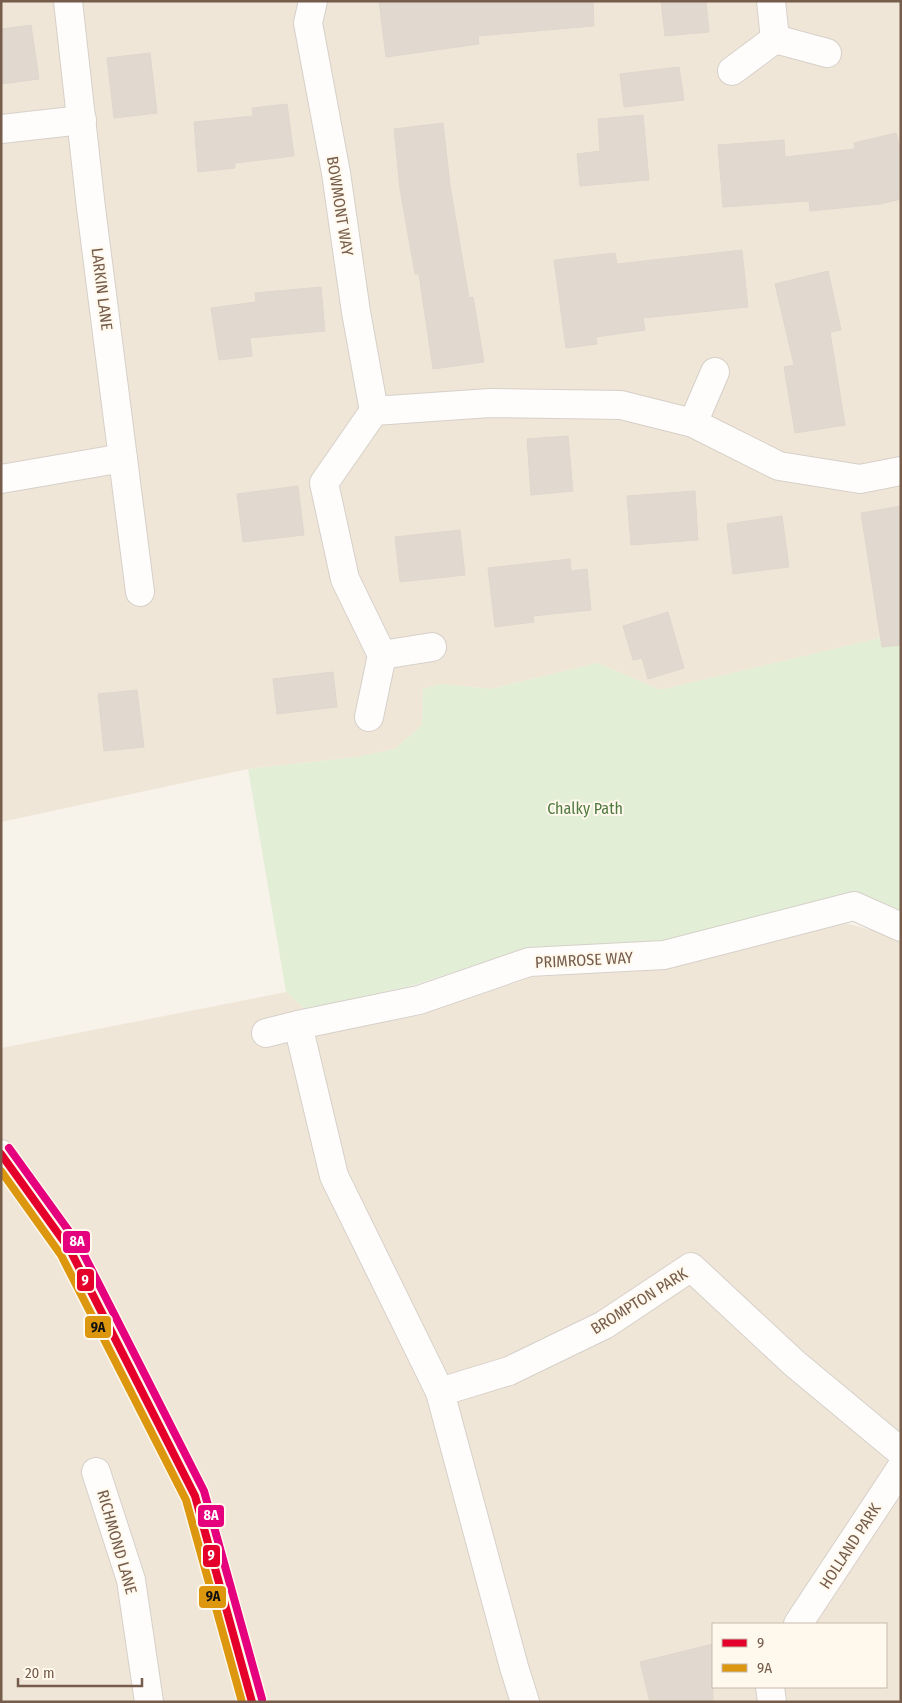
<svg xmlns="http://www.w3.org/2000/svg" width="902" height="1703" font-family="'Fira Sans Condensed',sans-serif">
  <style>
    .residential { fill: #f0e6d8; fill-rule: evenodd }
    .green { fill: #e3eed6 }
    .building { fill: #e1d9d0; stroke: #e0d6cd }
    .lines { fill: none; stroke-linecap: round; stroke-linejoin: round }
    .minor-casing { stroke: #d6d0c9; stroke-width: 30 }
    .tertiary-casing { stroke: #d6d0c9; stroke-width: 30 }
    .minor { stroke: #fefdfc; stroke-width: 28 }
    .tertiary { stroke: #fefdfc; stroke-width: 28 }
    .bus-1-casing { stroke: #fff8ec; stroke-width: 11 }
    .bus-2-casing { stroke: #fff8ec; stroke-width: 11 }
    .bus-3-casing { stroke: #fff8ec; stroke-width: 11 }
    .bus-1 { stroke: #e4002b; stroke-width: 8 }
    .bus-2 { stroke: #dd970f; stroke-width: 8 }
    .bus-3 { stroke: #e5007d; stroke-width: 8 }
    .labels { text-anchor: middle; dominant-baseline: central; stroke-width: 4; stroke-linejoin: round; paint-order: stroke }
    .street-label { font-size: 16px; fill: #755c4b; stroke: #fff8ec }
    .park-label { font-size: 16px; fill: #517b42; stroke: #fff8ec }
    .line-badge { stroke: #fff8ec; stroke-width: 2 }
    .badge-label { font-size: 14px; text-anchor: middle; font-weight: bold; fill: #fff }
    .pale-badge-label { font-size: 14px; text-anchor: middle; font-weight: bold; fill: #111 }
  </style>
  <rect width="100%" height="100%" fill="#f7f3eb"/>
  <g class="residential">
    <polygon points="1,1 901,1 901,633 660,690 598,663 491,689 442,684 423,689 422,725 395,749 357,757 248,769 1,822"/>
    <path d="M842 922 900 938 901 940V1702H1V1048L286 992 305 1009 307 1035 422 1015 532 977 661 968ZM713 1624H886V1687H713Z"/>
  </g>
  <polygon class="green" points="901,633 901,919 854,899 663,943 530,947 411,986 305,1009 286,992 248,769 357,757 395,749 422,725 423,689 442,684 491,689 598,663 660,690"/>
  <g class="building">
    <polygon points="379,1 593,1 594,26 478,36 479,44 386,57"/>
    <polygon points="661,1 706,1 709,32 665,36"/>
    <polygon points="31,25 39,79 1,84 1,29"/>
    <polygon points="150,53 157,113 114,118 107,58"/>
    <polygon points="679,67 684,100 624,107 620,74"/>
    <polygon points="287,104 294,156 235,163 235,168 198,172 194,122 253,116 252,108"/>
    <polygon points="643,115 649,180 580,186 577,154 600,151 598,119"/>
    <polygon points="443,123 450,185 469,298 473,297 484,362 433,369 419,274 415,274 400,189 394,129"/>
    <polygon points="896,133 901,154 901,199 880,204 810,211 809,201 723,207 718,145 784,140 785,157 855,149 854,143"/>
    <polygon points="742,250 748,307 643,318 645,330 596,337 597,344 566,348 554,260 615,253 617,264"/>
    <polygon points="828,271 841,330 830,332 845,425 795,433 784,367 794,365 775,284"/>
    <polygon points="321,287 325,331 250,338 252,356 219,360 211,308 256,302 255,293"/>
    <polygon points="568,436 573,491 531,495 527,439"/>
    <polygon points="298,486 304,535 243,542 237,494"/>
    <polygon points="695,491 698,540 631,545 627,496"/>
    <polygon points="901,506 901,645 882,647 861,513"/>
    <polygon points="782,516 789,567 733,574 727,524"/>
    <polygon points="460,530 465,575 400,582 395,537"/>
    <polygon points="570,559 571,571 587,569 591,610 533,616 534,622 495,627 488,568"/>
    <polygon points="668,612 684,668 648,679 642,658 633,660 623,626"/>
    <polygon points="333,672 337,707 277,714 273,679"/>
    <polygon points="137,690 144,747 104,751 98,694"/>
    <polygon points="713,1644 713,1702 650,1702 640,1662"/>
  </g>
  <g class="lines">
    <defs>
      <g id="minor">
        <polyline points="68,1 91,208 140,592"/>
        <polyline points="313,1 308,23 336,173 356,312 374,411"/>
        <polyline points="771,1 775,39"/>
        <polyline points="732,71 775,39 827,53"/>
        <polyline points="1,129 82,120"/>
        <polyline points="693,423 715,372"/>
        <polyline points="1,479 123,458"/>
        <polyline points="382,655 345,579 324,483 374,411 490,403 621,405 693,423 779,466 860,479 901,471"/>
        <polyline points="369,717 382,655 432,647"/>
        <polyline points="298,1025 334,1176 440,1392 514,1667 525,1702"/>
        <polyline points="266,1033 298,1025 419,1000 529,962 664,955 854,906 901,927"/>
        <polyline points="440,1392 509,1371 604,1325 691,1267 794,1363 901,1452"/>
        <polyline points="96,1472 131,1580 149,1702"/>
        <polyline points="798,1624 901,1468"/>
        <polyline points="770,1687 772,1702"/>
      </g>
      <polyline id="tertiary" points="1,1154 70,1250 195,1496 252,1702"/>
    </defs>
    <use href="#minor" class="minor-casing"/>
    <use href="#tertiary" class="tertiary-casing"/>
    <use href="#minor" class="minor"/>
    <use href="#tertiary" class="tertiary"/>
    <defs>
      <polyline id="bus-1" points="1,1154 70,1250 195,1496 252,1702"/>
      <polyline id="bus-2" points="1,1171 61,1255 186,1500 242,1702"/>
      <polyline id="bus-3" points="9,1148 79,1245 204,1491 262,1699"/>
    </defs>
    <use href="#bus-1" class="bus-1-casing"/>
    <use href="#bus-2" class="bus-2-casing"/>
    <use href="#bus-3" class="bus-3-casing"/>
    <use href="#bus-1" class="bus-1"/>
    <use href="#bus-2" class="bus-2"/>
    <use href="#bus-3" class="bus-3"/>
  </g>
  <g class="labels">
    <g class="street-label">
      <text transform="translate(340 206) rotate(81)">BOWMONT WAY</text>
      <text transform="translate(102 289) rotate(83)">LARKIN LANE</text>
      <text transform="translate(584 960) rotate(-3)">PRIMROSE WAY</text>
      <text transform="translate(639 1301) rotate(-32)">BROMPTON PARK</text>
      <text transform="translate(117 1542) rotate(74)">RICHMOND LANE</text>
      <text transform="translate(850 1546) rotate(-57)">HOLLAND PARK</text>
    </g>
    <g class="park-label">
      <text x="585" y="808">Chalky Path</text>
    </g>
  </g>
  <g class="line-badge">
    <rect x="62" y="1230" width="29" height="24" rx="5" fill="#e5007d"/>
    <rect x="76" y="1268" width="19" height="24" rx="5" fill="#e4002b"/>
    <rect x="84" y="1315" width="28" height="24" rx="5" fill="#dd970f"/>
    <rect x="197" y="1504" width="28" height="24" rx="5" fill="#e5007d"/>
    <rect x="202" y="1544" width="19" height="24" rx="5" fill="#e4002b"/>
    <rect x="198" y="1585" width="29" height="24" rx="5" fill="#dd970f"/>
  </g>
  <g class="badge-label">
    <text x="77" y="1246">8A</text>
    <text x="85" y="1285">9</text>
    <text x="211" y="1520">8A</text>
    <text x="211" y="1560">9</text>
  </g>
  <g class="pale-badge-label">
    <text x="98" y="1332">9A</text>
    <text x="213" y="1601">9A</text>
  </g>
  <rect width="902" height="1703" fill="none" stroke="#755c4b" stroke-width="5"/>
  <rect x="712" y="1623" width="175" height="65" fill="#fff8ec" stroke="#c8baac"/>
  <rect x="722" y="1639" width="25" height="8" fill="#e4002b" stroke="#c8baac"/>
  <text x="757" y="1648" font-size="15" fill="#755c4b">9</text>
  <rect x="722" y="1664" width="25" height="8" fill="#dd970f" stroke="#c8baac"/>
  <text x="757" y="1673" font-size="15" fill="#755c4b">9A</text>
  <path d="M18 1678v8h124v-8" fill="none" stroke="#755c4b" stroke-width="2.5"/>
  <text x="25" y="1678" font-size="15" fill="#755c4b" stroke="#fff8ec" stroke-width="4" paint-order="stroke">20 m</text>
</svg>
